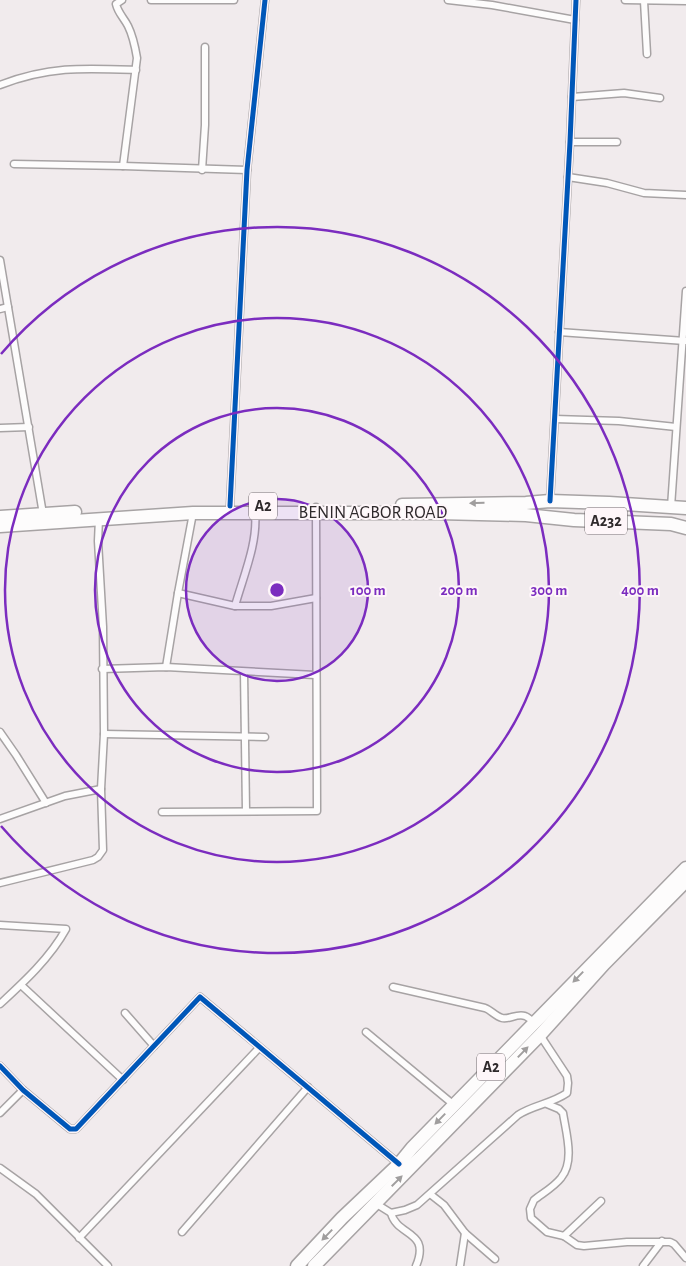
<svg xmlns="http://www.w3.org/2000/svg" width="686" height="1266" font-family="'Alegreya Sans',sans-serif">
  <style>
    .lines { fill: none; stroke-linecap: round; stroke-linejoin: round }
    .street-casing { stroke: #a7a3a4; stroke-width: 9 }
    .highway-casing { stroke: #a7a3a4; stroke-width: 15 }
    .street { stroke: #fdfcfc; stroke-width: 6 }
    .highway { stroke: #fdfcfc; stroke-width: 12 }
    .cycleway-casing { stroke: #fef6f9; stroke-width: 8 }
    .cycleway { stroke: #0057b8; stroke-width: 5 }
    .oneway { fill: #a09e9e }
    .ring { fill: none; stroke: #7b2cbf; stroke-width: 2.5 }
    .labels { text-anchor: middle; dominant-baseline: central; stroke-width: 4; stroke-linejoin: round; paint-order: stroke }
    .shield { fill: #fef6f9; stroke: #6d676a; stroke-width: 1 }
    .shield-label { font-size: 16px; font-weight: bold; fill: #2f2a2c }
    .street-label { font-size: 18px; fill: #2f2a2c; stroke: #fef6f9 }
    .centre { fill: #7b2cbf; stroke: #fef6f9; stroke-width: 2.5 }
    .ring-label { font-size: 15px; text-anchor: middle; font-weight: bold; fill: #7b2cbf; stroke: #fef6f9; stroke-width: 4; stroke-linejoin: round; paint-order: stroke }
  </style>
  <rect width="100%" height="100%" fill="#f1ebed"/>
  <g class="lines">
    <defs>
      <g id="street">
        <path d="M122 0 116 4C118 13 124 18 128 26 133 36 135 46 137 58L123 166"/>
        <polyline points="151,0 234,0"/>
        <polyline points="448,0 492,5 575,20"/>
        <polyline points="625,0 686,1"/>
        <polyline points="644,1 647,54"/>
        <path d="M0 85C49 66 84 68 136 70"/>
        <polyline points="572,97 624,93 660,98"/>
        <polyline points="570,142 617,142"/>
        <polyline points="14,164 123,166 247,170"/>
        <polyline points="202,170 205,125 205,47"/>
        <polyline points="568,177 607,183 644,193 686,195"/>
        <polyline points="0,260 43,514"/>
        <polyline points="0,309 8,307"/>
        <polyline points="559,332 685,341"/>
        <polyline points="555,419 619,421 676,427"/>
        <polyline points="0,428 29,427"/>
        <polyline points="550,501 570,142 576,0"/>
        <polyline points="230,506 247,170 265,0"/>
        <polyline points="671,507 686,291"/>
        <polyline points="178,593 235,606 271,606 316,598"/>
        <path d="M235 606C243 577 258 543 255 513"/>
        <polyline points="166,667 178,593 193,513"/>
        <polyline points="102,669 166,667 315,675"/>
        <polyline points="244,672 246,811"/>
        <polyline points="0,732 16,755 46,803"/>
        <polyline points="104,734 265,737"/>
        <polyline points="162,812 317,811 316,507"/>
        <polyline points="0,819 65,796 101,789"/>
        <polyline points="0,883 93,860 98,857 103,850 101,789 104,734 103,627 98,541 99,519"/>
        <path d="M0 925 66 929C50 958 24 982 0 1004"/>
        <polyline points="21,985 123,1080"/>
        <path d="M393 987 485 1008C491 1010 495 1016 502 1018 509 1020 517 1013 525 1016 528 1017 532 1021 535 1023"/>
        <polyline points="125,1013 154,1046"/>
        <polyline points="366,1032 454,1105"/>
        <polyline points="0,1066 23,1090 70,1129 76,1129 200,997 399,1164"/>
        <path d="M547 1104 559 1109 563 1113C566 1133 575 1161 561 1178 554 1187 543 1193 534 1200L530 1209 531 1218 547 1232 564 1236 601 1201"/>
        <polyline points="0,1113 23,1090"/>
        <polyline points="0,1168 36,1194 108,1266"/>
        <polyline points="430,1194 444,1205 465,1233 495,1259"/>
        <path d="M375 1203 391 1213 405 1210 417 1205 518 1115C533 1105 551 1104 567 1093L568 1083 567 1076 540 1035"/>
        <path d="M391 1213C397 1237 431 1230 416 1266"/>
        <polyline points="182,1232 308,1087"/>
        <polyline points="564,1236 577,1245 584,1246 627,1242 670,1242 674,1244 686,1258"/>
        <polyline points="79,1238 259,1048"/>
        <polyline points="460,1266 465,1233"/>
        <polyline points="643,1266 662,1241"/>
      </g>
      <g id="highway">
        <polyline points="402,505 526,503 550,501 609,503 686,508"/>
        <polyline points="0,517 75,512"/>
        <polyline points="0,526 193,513 438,513 526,515 574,520 671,524 686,528"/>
        <polyline points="297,1266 342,1218 399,1164 412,1148 686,868"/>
        <polyline points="314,1266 540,1035 604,964 686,881"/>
      </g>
    </defs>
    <use href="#street" class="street-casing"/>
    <use href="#highway" class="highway-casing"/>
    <use href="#street" class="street"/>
    <use href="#highway" class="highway"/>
    <defs>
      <g id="cycleway">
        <polyline points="550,501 570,142 576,0"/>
        <polyline points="230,506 247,170 265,0"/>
        <polyline points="0,1066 23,1090 70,1129 76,1129 200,997 399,1164"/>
      </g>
    </defs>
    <use href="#cycleway" class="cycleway-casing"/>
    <use href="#cycleway" class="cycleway"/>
  </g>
  <defs><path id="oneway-solid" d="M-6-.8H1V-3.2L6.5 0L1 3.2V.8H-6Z" transform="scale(1.25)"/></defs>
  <g class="oneway">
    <use href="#oneway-solid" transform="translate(477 503) rotate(179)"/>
    <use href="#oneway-solid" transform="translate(578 977) rotate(134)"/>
    <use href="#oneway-solid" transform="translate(523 1052) rotate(-46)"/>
    <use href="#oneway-solid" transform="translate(440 1119) rotate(134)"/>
    <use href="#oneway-solid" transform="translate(397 1181) rotate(-45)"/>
    <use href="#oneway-solid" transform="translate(327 1235) rotate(134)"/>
  </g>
  <circle cx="277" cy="590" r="91" fill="#7b2cbf" fill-opacity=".12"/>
  <g class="ring">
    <circle cx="277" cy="590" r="91"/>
    <circle cx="277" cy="590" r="182"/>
    <circle cx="277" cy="590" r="272"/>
    <path d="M1 354A363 363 0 1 1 1 826"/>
  </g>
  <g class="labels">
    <g class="shield">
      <rect x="249" y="492.5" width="28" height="27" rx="4"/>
      <rect x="585" y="507.5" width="42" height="27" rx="4"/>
      <rect x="477" y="1053.5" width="28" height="27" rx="4"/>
    </g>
    <g class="shield-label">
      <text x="263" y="506">A2</text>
      <text x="606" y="521">A232</text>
      <text x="491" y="1067">A2</text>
    </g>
    <g class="street-label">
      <text x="373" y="513">BENIN AGBOR ROAD</text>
    </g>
  </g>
  <circle cx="277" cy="590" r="8" class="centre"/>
  <g class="ring-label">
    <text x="368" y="595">100 m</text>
    <text x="459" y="595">200 m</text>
    <text x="549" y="595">300 m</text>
    <text x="640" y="595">400 m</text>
  </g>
</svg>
